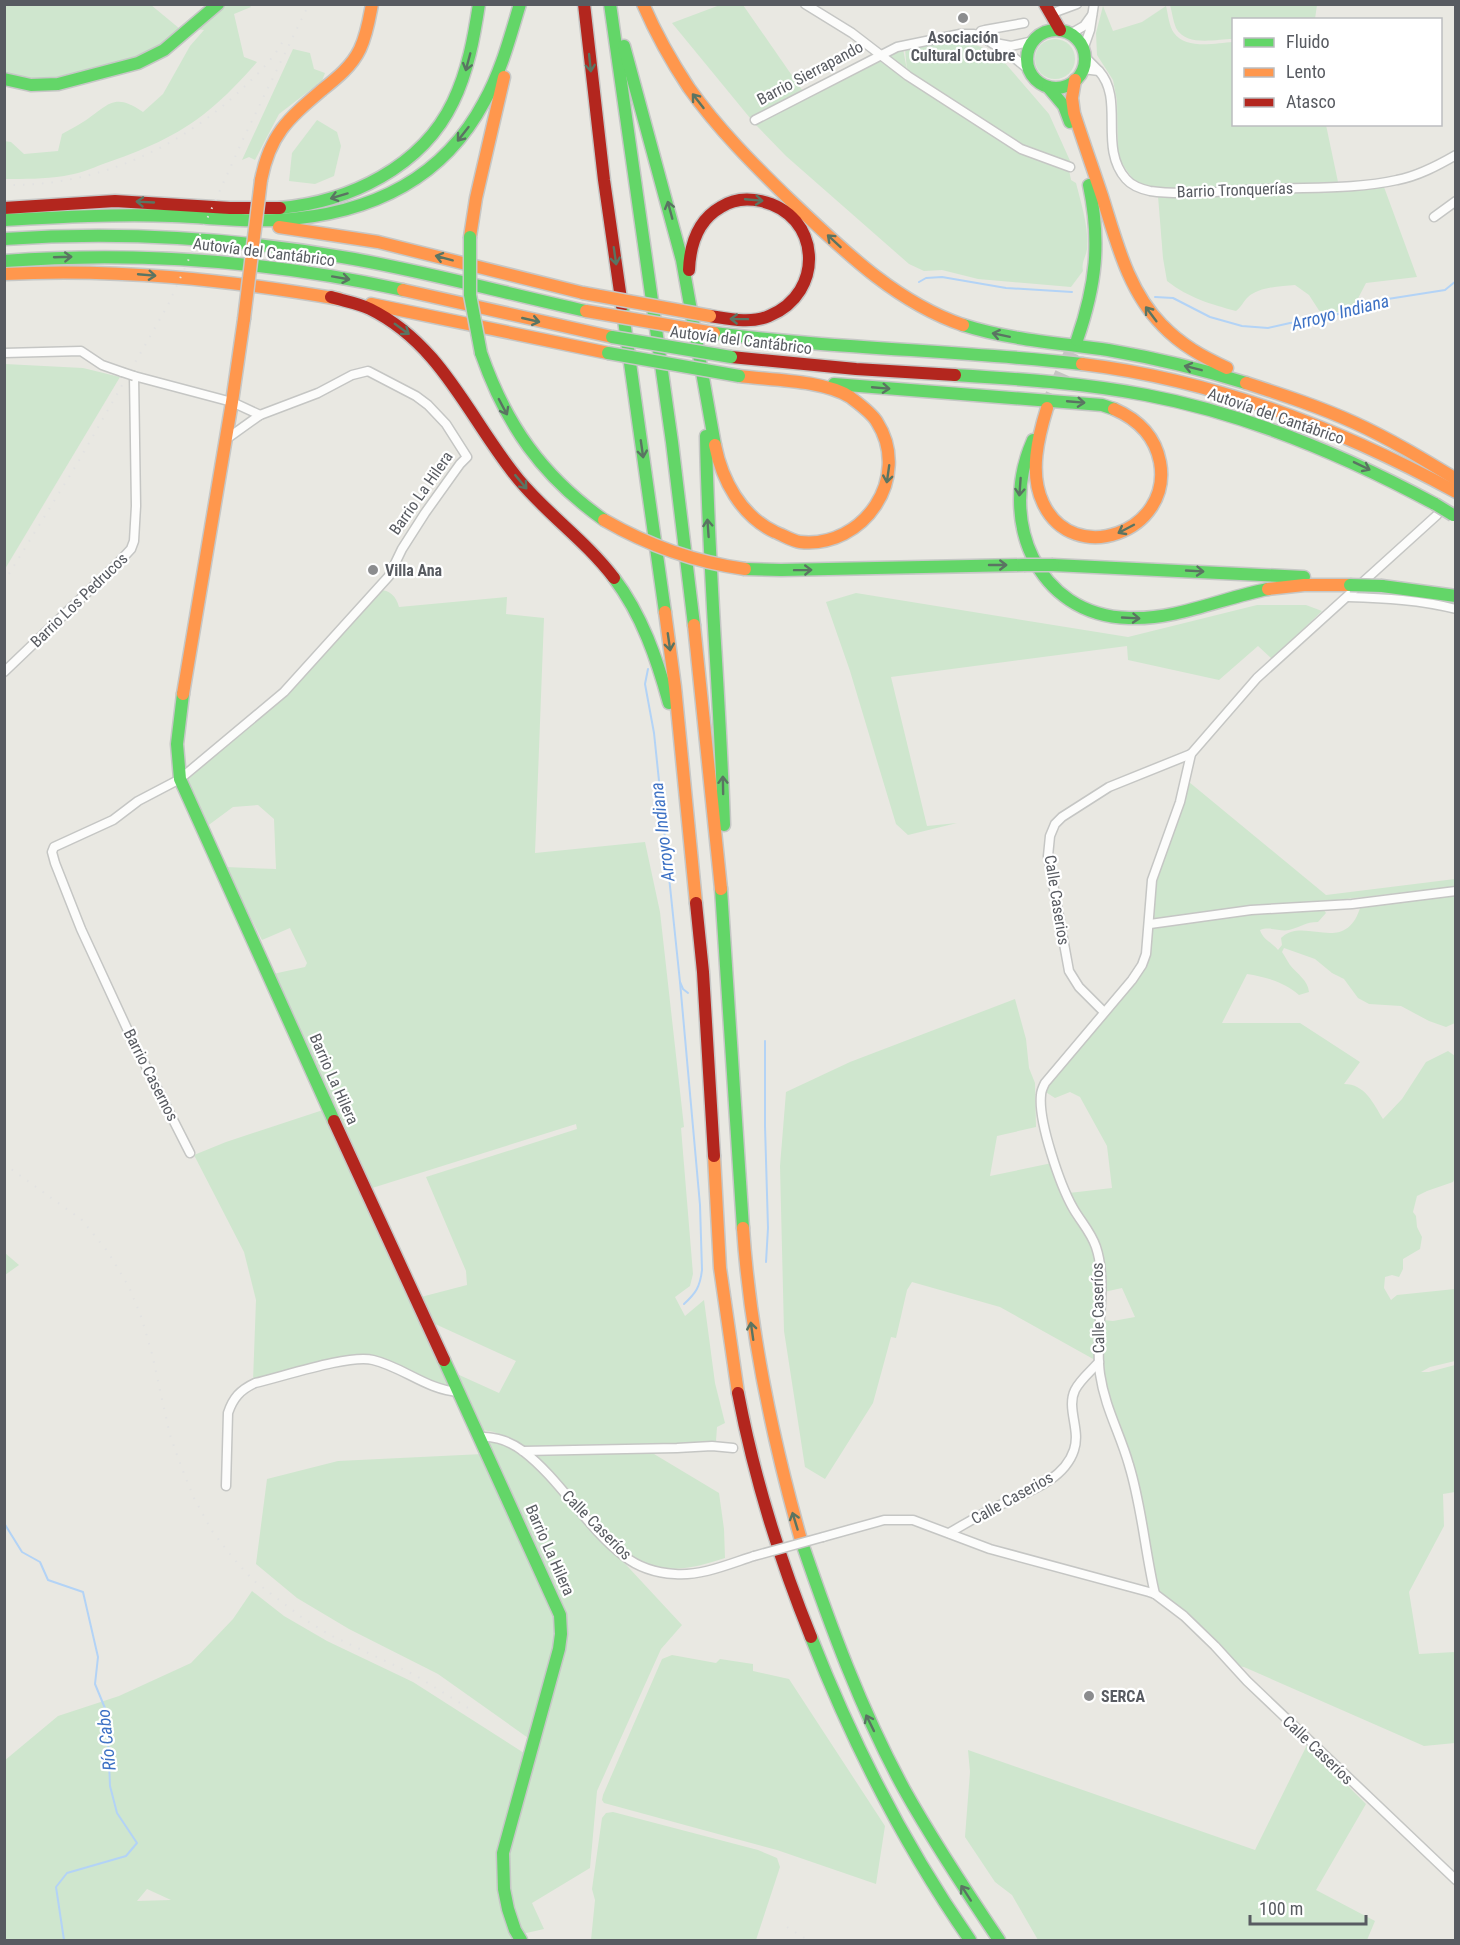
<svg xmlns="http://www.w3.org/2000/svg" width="1460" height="1945" font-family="'Roboto Condensed',sans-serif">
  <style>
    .green { fill: #cfe6ce; fill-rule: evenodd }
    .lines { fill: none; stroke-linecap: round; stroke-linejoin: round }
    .stream { stroke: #b3d3f6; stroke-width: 2 }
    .highway-tunnel { stroke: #c5c5c2; stroke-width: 15; stroke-dasharray: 15 8; stroke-linecap: butt }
    .street-casing { stroke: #c5c6c4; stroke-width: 11 }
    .fast-casing { stroke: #c6c7c6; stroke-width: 15 }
    .slow-casing { stroke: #c6c7c6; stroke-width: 15 }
    .jam-casing { stroke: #c6c7c6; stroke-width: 15 }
    .street { stroke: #fcfcfb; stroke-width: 8 }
    .fast { stroke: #63d668; stroke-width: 12 }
    .slow { stroke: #ff974d; stroke-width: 12 }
    .jam { stroke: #b3261e; stroke-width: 12 }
    .rail { stroke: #e2e2e1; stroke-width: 2; stroke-dasharray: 1.5 8; stroke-linecap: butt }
    .street-bridge-casing { stroke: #c5c6c4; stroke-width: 11; stroke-linecap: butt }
    .fast-bridge-casing { stroke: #c6c7c6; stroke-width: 15; stroke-linecap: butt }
    .slow-bridge-casing { stroke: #c6c7c6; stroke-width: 15; stroke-linecap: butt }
    .street-bridge { stroke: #fcfcfb; stroke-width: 8 }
    .fast-bridge { stroke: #63d668; stroke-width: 12 }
    .slow-bridge { stroke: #ff974d; stroke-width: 12 }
    .oneway { stroke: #5a7462 }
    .poi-dot { fill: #8b8c8e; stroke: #fff; stroke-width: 2 }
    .labels { text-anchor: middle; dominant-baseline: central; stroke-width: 4.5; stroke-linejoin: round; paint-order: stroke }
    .poi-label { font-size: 16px; font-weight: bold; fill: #585b61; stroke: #fff; text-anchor: start }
    .street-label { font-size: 16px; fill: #585b61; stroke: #fff }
    .water-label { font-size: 18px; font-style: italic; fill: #3d71c4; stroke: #fff }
  </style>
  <rect width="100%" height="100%" fill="#e9e8e2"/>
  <g class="green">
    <polygon points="4,5 151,5 180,29 152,51 133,59 54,80 24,79 5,74"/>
    <path d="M222 5H249L251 7 234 14 244 57 257 62C242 79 226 96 209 110 178 136 141 151 103 164 91 169 77 174 64 176 44 179 24 179 5 179L4 141 11 142 24 154 58 151 62 134C69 130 77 126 83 122 108 106 113 91 143 112L163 94 190 46 204 30 196 29Z"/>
    <polygon points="720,5 743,5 802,90 750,118 672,23"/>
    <path d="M1170 5V4L1317 5 1315 19 1234 20 1233 39C1216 39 1186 47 1176 28 1173 21 1172 12 1170 5Z"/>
    <path d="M1103 6 1113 31 1142 22 1166 6C1168 14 1169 26 1174 33 1186 50 1216 43 1233 42L1234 124 1326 125 1338 182 1160 189 1137 185 1118 158 1117 101 1113 80 1097 55 1096 33Z"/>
    <polygon points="969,38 975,39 975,45 984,48 1005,63 1049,114 1071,163 1025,147 886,56 903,49 907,70 905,49"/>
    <circle cx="1055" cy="59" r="20"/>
    <polygon points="293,49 310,53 314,69 325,73 322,81 279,114 255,160 249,157 242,160"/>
    <path d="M878 60 1021 151 1069 170 1071 180 1076 183C1081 203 1089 227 1087 249 1086 257 1081 262 1083 271L1071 287 978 279 942 270 924 271 909 264 786 156 756 125Z"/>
    <polygon points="317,120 337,132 341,146 334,176 315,184 289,181 292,153"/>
    <path d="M1384 187 1417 277 1366 283 1351 312H1320L1309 295 1295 285C1281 286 1259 287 1248 297 1243 302 1242 306 1236 311 1210 304 1189 298 1167 281L1163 258 1158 196Z"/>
    <polygon points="5,364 83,368 120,377 5,569"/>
    <path d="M379 590C390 590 396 596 399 607L507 597 506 614 544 618 535 853 645 842 660 912 684 1127 681 1128 693 1274 690 1286 675 1297 685 1316 704 1300 715 1383 725 1423 717 1427 716 1441 663 1446 606 1444 544 1448 527 1447 494 1432 483 1430 457 1374 499 1393 516 1361 433 1323 421 1297 467 1285 466 1271 426 1177 577 1129 576 1124 369 1189 273 974 305 967 307 963 290 928 262 940 225 867 276 869 274 819 258 805 233 807 206 827 185 782 283 696Z"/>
    <polygon points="856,593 1128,637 1257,605 1306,605 1322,611 1272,659 1258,646 1219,680 1128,660 1127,646 891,677 927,826 957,823 908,835 896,824 850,671 826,602"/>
    <polygon points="1189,782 1326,895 1455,879 1455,887 1153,920 1153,885"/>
    <path d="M1455 894V1023L1446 1027 1429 1021 1401 1006 1369 1004 1358 998 1344 979 1332 973 1315 959 1284 948 1282 952C1285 956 1287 961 1290 965 1297 974 1308 980 1309 992L1299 995C1284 982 1266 977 1247 974L1222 1023H1300L1360 1062 1344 1084C1365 1084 1373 1103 1383 1119L1402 1099 1426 1062 1448 1051 1455 1056V1178L1453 1182 1427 1191 1417 1196 1413 1212 1416 1216 1417 1227 1422 1237 1420 1249 1403 1259V1269L1399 1277 1392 1275 1385 1277 1384 1288 1391 1300 1397 1295 1455 1289V1361L1430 1367 1421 1372H1429L1455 1365V1492L1443 1494 1444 1526 1409 1592 1419 1654 1455 1652V1743L1424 1746 1244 1667 1237 1666 1162 1594 1157 1586 1104 1384 1102 1360 1103 1320 1113 1321 1135 1317 1122 1288 1104 1292C1104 1270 1104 1250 1093 1230 1086 1218 1076 1206 1069 1193L1112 1188 1107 1146 1080 1097 1070 1092 1055 1098 1044 1091 1148 960 1151 944 1152 928 1251 913 1323 909 1326 913 1318 922C1305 922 1301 927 1289 930 1280 932 1270 926 1260 930 1263 940 1272 942 1278 950L1282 945 1281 938C1305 915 1346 958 1361 905Z"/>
    <polygon points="1015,999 1026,1039 1029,1068 1035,1083 1036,1127 997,1136 990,1176 1052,1163 1088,1235 1097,1264 1095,1360 1000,1307 912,1282 907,1290 896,1338 891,1337 873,1403 825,1479 805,1467 784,1331 780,1166 786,1092 850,1062"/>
    <polygon points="323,1110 449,1382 449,1386 443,1388 377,1359 253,1381 256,1300 244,1252 194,1155 226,1142"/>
    <polygon points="5,1253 19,1265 5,1275"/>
    <path d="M486 1442C501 1442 514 1449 526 1457L682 1625 661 1649 597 1791 590 1868 532 1903 544 1929 522 1934 507 1889 506 1862 564 1649C568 1623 564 1611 555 1587Z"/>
    <path d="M649 1451 719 1493 724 1529 725 1558C698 1567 671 1574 644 1563 622 1554 605 1532 589 1515 571 1494 552 1474 533 1454Z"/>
    <polygon points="483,1454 555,1611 557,1640 531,1740 438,1674 349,1629 297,1598 256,1564 267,1479 338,1461"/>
    <path d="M252 1591 284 1616 327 1641 413 1682 527 1755C515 1797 490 1860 501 1902 504 1915 512 1928 517 1940H5L4 1761 58 1716 119 1696 191 1663 233 1619ZM147 1889 171 1900 137 1901Z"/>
    <polygon points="672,1655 716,1663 720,1659 753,1664 753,1671 789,1679 885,1826 876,1884 777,1850 604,1803 602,1800 603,1795 662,1659"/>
    <polygon points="1307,1745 1366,1804 1316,1890 1375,1921 1367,1940 1038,1940 1012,1895 995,1882 965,1837 970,1772 968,1750 1255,1850"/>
    <polygon points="613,1812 758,1850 777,1858 780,1867 756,1940 591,1940 595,1900 592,1889 602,1818 606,1813"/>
  </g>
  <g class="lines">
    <g class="stream">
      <polyline points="919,282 926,278 942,277 1006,288 1072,292"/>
      <polyline points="1155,297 1173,298 1210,317 1242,326 1268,328 1290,323 1318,321 1375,301 1445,290 1456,281"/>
      <polyline points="648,669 645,684 654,733 680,982 683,989 688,993"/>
      <path d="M680 982 700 1205 702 1270C700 1287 696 1293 684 1304"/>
      <polyline points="765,1041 765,1126 768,1228 766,1262"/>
      <polyline points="4,1523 22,1552 40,1562 48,1580 83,1592 98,1657 95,1684 107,1713 110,1786 117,1813 137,1843 126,1856 67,1873 56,1887 64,1940"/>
    </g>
    <polyline class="highway-tunnel" points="1047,408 1077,340"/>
    <defs>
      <g id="street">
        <polyline points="805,4 852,33 908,76 1021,149 1070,167"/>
        <polyline points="1058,11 1077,4"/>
        <polyline points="1070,34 1084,26 1092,15"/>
        <polyline points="978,35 981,31 985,30 1024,23"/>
        <polyline points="995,43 1011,46 1033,41"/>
        <polyline points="1083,50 1090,30 1094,4"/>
        <polyline points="1083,69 1099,71 1084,56"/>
        <path d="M1099 71C1125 100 1098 147 1126 179 1132 186 1141 189 1150 191 1184 196 1234 190 1269 189 1310 187 1357 189 1397 180 1418 176 1437 166 1456 155"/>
        <polyline points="755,120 897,47 960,34 974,34 987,40 1012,56 1028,69"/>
        <polyline points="1434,217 1456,201"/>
        <polyline points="4,353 81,351 102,365 122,372"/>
        <path d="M1348 597C1384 598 1421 600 1456 609"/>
        <polyline points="4,672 119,562 131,549 134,541 136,506 134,376 232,402 260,415"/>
        <polyline points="1150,924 1251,910 1352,904 1456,891"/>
        <polyline points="1104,1012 1079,987 1069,971 1048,856 1050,836 1055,824 1062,817 1109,787 1191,754 1257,678 1437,515"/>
        <polyline points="190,1153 130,1035 81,929 55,863 52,852 54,847 113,820 138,801 180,779 284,692 389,576 402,549 425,513 460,464 467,457 446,424 428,405 416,396 368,371 352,375 318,393 260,415 225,440"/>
        <path d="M480 1437C495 1436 511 1442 523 1451 560 1479 587 1528 624 1556 638 1567 657 1573 675 1574 702 1576 729 1564 754 1556"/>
        <polyline points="523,1451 677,1448 712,1446 733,1448"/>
        <path d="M226 1486 228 1413C233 1398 240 1390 255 1383 282 1377 349 1354 373 1360 403 1367 427 1390 459 1392"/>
        <path d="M949 1533C965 1524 981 1514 998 1506 1025 1493 1064 1481 1074 1450 1081 1430 1066 1408 1075 1390 1080 1380 1091 1371 1099 1362"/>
        <polyline points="823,1537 884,1520 913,1520 990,1549 1149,1592 1155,1594 1184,1616 1215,1646 1247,1681 1456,1880"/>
        <path d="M1155 1594C1145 1552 1142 1507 1129 1465 1120 1433 1105 1408 1100 1374 1094 1334 1109 1286 1096 1247 1091 1232 1081 1222 1073 1208 1060 1185 1038 1121 1041 1095 1041 1091 1043 1087 1045 1083L1132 980 1142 965 1146 954 1152 880 1180 802 1191 754"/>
      </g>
      <g id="fast">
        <polyline points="610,4 672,442 694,625"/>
        <circle cx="1056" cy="59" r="29"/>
        <polyline points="624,46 682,260 715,445"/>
        <polyline points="4,79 31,85 58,84 138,63 164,50 218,4"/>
        <polyline points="1048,87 1064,106 1070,122"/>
        <path d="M280 208C349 202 422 167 453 102 468 71 474 37 479 4"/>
        <path d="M4 220C60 217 116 214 172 216 207 217 242 222 277 220 365 215 441 183 484 102 501 72 510 37 520 4"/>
        <path d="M4 239C122 231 238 238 354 259 432 273 509 294 586 311"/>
        <path d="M4 261C139 251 271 261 403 290"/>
        <polyline points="622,306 665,612"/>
        <path d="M963 325C1010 340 1059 343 1108 350 1155 358 1201 369 1246 383"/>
        <path d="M714 333C836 349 959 350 1082 364"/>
        <path d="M1077 340C1096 285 1101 242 1089 185"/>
        <path d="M481 353C506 425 542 476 604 520"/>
        <path d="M955 375C1019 379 1083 383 1146 395 1248 414 1344 455 1435 504"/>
        <polyline points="834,384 1102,405 1114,409"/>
        <path d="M706 436C708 566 720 695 724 825"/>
        <path d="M1033 440C998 518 1035 615 1129 618 1176 620 1222 598 1268 589"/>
        <polyline points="1053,565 1304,577"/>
        <polyline points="745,569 781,570 1024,565"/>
        <path d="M614 578C642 615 657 659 669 703"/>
        <polyline points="1382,586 1456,596"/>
        <polyline points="183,694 177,744 180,779 334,1121"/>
        <polyline points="721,889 743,1228"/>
        <polyline points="444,1360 560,1615 561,1634 559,1649 503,1853 504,1889 508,1909 515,1930 521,1940"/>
        <path d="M801 1540C830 1625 861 1710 904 1789 933 1841 966 1891 999 1940"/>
        <path d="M811 1637C853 1744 904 1845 970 1940"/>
      </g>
      <g id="slow">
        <path d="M643 4C656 34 671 61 689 88 718 129 754 165 790 200 842 249 895 302 963 325"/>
        <path d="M1075 80 1072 98 1074 113C1083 141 1093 169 1102 196 1116 240 1128 291 1162 325 1181 345 1203 357 1227 368"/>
        <path d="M261 180C270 134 288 119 322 90 337 78 352 66 360 49 367 34 369 20 372 4"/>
        <polyline points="279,227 378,242 583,293"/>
        <polyline points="470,237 476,198 504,77"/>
        <path d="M4 274C117 268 228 280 339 299"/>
        <polyline points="403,290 612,337"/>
        <polyline points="371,304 608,353"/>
        <path d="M1082 364C1215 380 1339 428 1456 492"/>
        <path d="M1246 383C1283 395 1320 407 1355 423 1390 439 1423 459 1456 479"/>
        <path d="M1047 408C1038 437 1029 474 1043 503 1073 568 1173 532 1160 462 1155 436 1137 419 1114 409"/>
        <path d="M715 445C722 480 741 516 775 532 783 535 792 541 800 542 864 549 912 477 877 422 872 413 858 403 850 397 824 380 770 380 739 376"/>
        <polyline points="1268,589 1304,585 1350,585"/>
        <polyline points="665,612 675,687 696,903"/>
        <polyline points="694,625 721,889"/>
        <polyline points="183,694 232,402 244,319"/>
        <polyline points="714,1156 720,1268 738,1393"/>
        <path d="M743 1228C750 1334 772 1437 801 1540"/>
      </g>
      <g id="jam">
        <polyline points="584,4 604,180 622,306"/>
        <polyline points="1045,4 1060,30"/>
        <polyline points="4,208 115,201 230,208 280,208"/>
        <path d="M689 270C690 245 698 220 721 207 733 199 747 198 761 201 821 214 826 293 769 316 751 324 729 319 710 316"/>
        <path d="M331 297C344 301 358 303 370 309 443 345 470 421 519 480 548 515 586 541 614 578"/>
        <polyline points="731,357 856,369 955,375"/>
        <polyline points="696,903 703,972 714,1156"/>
        <polyline points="334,1121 444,1360"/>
        <path d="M738 1393C754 1477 779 1558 811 1637"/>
      </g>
    </defs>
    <use href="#street" class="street-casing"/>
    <use href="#fast" class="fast-casing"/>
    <use href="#slow" class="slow-casing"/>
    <use href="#jam" class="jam-casing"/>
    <use href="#street" class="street"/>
    <use href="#fast" class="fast"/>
    <use href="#slow" class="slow"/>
    <use href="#jam" class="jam"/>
    <g class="rail">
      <path d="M4 185C95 187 179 149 243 88 258 74 275 57 284 39"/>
      <polyline points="4,582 77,464 168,305 245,135 309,4"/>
      <polyline points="4,1164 82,1220 108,1252 129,1287 142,1319 152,1354 170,1435 181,1466 194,1498 212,1531 233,1558 253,1580 304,1619 330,1635 415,1675 468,1708"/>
      <polyline points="787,1927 808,1940"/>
    </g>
    <defs>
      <g id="street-bridge">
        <polyline points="122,372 134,376"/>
        <polyline points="754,1556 823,1537"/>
      </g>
      <g id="fast-bridge">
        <polyline points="470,237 470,295 481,353"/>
        <polyline points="612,337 731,357"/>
        <polyline points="608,353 739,376"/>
        <polyline points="1435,504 1453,515"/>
        <polyline points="1024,565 1053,565"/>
        <polyline points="1350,585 1382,586"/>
      </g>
      <g id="slow-bridge">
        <polyline points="583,293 710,316"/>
        <polyline points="586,311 714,333"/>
        <polyline points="244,319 261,180"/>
        <path d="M604 520C649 546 694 562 745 569"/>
      </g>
    </defs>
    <use href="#street-bridge" class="street-bridge-casing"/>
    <use href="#fast-bridge" class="fast-bridge-casing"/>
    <use href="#slow-bridge" class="slow-bridge-casing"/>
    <use href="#street-bridge" class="street-bridge"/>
    <use href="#fast-bridge" class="fast-bridge"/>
    <use href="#slow-bridge" class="slow-bridge"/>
  </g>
  <defs><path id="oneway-shaft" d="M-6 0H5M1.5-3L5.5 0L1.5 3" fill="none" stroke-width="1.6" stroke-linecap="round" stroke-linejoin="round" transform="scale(1.5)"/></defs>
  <g class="oneway">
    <use href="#oneway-shaft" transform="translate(468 62) rotate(105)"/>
    <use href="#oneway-shaft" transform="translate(590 63) rotate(84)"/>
    <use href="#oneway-shaft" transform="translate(698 101) rotate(-128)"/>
    <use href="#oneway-shaft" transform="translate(463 134) rotate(128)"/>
    <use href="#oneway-shaft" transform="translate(339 196) rotate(163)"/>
    <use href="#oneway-shaft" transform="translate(754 200) rotate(5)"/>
    <use href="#oneway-shaft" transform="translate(145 202) rotate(-177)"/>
    <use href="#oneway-shaft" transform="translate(670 210) rotate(-105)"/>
    <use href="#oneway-shaft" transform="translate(834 241) rotate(-137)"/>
    <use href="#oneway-shaft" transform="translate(615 256) rotate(82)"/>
    <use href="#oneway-shaft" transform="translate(63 257) rotate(-2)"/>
    <use href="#oneway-shaft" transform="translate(444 258) rotate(-165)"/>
    <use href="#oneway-shaft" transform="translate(147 275) rotate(5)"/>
    <use href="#oneway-shaft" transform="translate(341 278) rotate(10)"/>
    <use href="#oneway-shaft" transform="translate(1151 314) rotate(-127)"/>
    <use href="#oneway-shaft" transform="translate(739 319) rotate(-179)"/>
    <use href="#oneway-shaft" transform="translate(531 320) rotate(13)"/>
    <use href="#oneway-shaft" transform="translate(402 329) rotate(36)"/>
    <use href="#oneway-shaft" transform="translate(1001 335) rotate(-168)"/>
    <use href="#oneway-shaft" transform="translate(1193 368) rotate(-166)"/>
    <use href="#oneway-shaft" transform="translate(881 388) rotate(5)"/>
    <use href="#oneway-shaft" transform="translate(1076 402) rotate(5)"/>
    <use href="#oneway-shaft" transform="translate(503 407) rotate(62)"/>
    <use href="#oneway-shaft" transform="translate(642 449) rotate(82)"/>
    <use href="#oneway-shaft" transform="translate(1362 466) rotate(26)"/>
    <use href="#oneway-shaft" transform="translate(888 474) rotate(98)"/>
    <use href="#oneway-shaft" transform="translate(521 482) rotate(50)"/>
    <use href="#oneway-shaft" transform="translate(1020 487) rotate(94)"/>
    <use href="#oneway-shaft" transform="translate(708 528) rotate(-94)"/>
    <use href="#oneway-shaft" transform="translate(1126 529) rotate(152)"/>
    <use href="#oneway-shaft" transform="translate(998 565)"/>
    <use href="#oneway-shaft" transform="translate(803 570) rotate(-1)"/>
    <use href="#oneway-shaft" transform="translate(1195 571) rotate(3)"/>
    <use href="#oneway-shaft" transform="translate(1131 618) rotate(3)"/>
    <use href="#oneway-shaft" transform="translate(669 642) rotate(82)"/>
    <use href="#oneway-shaft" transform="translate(723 785) rotate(-91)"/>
    <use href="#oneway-shaft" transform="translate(752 1331) rotate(-98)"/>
    <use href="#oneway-shaft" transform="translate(795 1521) rotate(-107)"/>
    <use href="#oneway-shaft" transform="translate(870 1723) rotate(-116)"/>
    <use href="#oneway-shaft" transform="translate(966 1893) rotate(-123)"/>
  </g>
  <g class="poi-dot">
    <circle cx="963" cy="18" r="6"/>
    <circle cx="373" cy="570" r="6"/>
    <circle cx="1089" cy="1696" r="6"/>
  </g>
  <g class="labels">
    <g class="poi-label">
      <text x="963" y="37" text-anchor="middle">Asociación<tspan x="963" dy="18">Cultural Octubre</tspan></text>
      <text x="385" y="570">Villa Ana</text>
      <text x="1101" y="1696">SERCA</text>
    </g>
    <g class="street-label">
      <text transform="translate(810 73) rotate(-28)">Barrio Sierrapando</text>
      <text transform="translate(1235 190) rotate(-2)">Barrio Tronquerías</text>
      <text transform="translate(264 252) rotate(7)">Autovía del Cantábrico</text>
      <text transform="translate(741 340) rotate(7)">Autovía del Cantábrico</text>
      <text transform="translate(1276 416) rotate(19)">Autovía del Cantábrico</text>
      <text transform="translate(421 493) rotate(-55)">Barrio La Hilera</text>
      <text transform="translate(79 600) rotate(-44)">Barrio Los Pedrucos</text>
      <text transform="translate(1057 900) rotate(81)">Calle Caserios</text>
      <text transform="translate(151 1075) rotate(63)">Barrio Casernos</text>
      <text transform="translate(334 1079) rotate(66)">Barrio La Hilera</text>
      <text transform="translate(1098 1308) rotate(-91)">Calle Caseríos</text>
      <text transform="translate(1012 1498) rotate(-29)">Calle Caserios</text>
      <text transform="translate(597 1525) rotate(45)">Calle Caseríos</text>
      <text transform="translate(550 1550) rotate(66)">Barrio La Hilera</text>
      <text transform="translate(1318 1750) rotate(44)">Calle Caseríos</text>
    </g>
    <g class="water-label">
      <text transform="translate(1340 312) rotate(-14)">Arroyo Indiana</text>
      <text transform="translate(662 832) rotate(-97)">Arroyo Indiana</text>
      <text transform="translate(106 1740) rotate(-96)">Río Cabo</text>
    </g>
  </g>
  <rect width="1460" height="1945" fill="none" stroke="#585b61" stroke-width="12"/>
  <rect x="1232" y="18" width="210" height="108" fill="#ffffff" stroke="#bcbdc0" stroke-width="1.5"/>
  <rect x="1244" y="38" width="30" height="9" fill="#63d668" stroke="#bcbdc0" stroke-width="1.5"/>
  <text x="1286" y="48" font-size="18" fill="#585b61">Fluido</text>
  <rect x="1244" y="68" width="30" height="9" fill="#ff974d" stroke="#bcbdc0" stroke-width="1.5"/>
  <text x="1286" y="78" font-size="18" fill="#585b61">Lento</text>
  <rect x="1244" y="98" width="30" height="9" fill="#b3261e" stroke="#bcbdc0" stroke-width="1.5"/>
  <text x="1286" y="108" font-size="18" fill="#585b61">Atasco</text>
  <path d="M1250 1915v9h116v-9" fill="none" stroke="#585b61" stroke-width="3"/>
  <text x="1259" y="1915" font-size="18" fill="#585b61" stroke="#ffffff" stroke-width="4.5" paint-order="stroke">100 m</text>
</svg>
